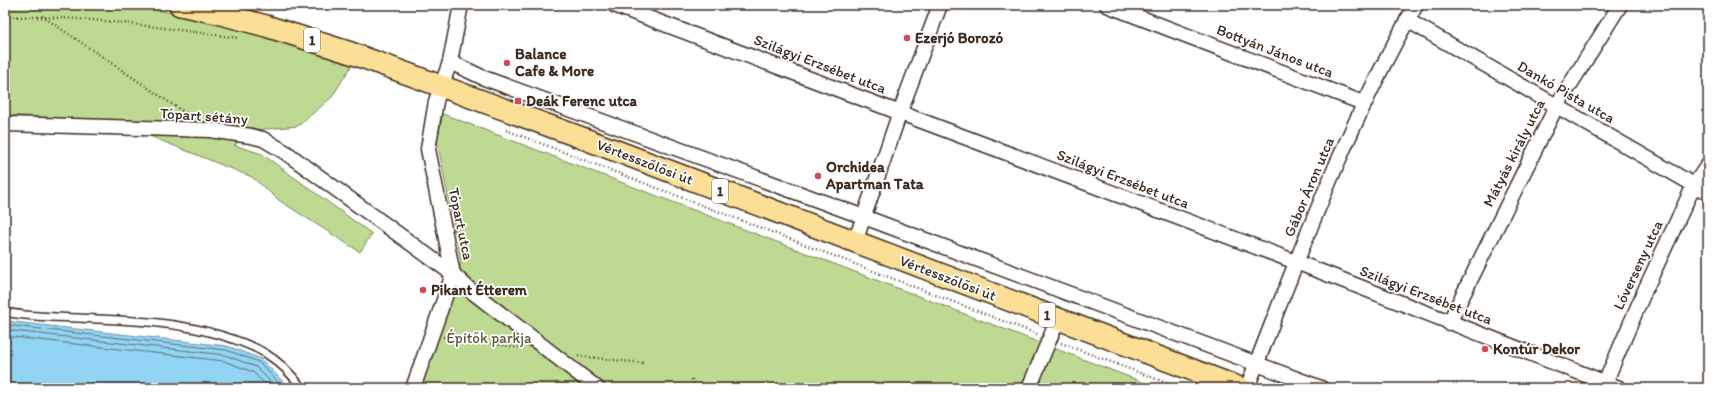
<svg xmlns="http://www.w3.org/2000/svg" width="1713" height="393" font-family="Itim,sans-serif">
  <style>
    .green { fill: #beda92; stroke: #7c8258 }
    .water { fill: #92d4f3; stroke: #6f909e }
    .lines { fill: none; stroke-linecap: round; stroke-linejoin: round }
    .shore { stroke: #5e6e73; stroke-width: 1 }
    .service-casing { stroke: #3b2a1e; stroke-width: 10 }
    .minor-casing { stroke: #3b2a1e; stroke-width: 17 }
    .primary-casing { stroke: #3b2a1e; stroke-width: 24 }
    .path { stroke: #3b2a1e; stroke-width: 2.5; stroke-dasharray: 1 3; stroke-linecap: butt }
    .service { stroke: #fff; stroke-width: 7 }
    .minor { stroke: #fff; stroke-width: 14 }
    .primary { stroke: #fbdf96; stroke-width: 21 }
    .poi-dot { fill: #d1495b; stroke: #fff; stroke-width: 1.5 }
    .labels { text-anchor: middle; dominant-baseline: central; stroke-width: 3.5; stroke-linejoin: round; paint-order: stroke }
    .shield { fill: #fff; stroke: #766a62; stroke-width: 1 }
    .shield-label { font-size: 14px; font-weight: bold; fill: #3b2a1e }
    .poi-label { font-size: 15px; font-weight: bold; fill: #3b2a1e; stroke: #fff; text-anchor: start }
    .street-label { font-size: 15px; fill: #3b2a1e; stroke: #fff }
    .park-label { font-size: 15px; fill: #5c563b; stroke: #fff }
  </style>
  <rect width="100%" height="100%" fill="#fff"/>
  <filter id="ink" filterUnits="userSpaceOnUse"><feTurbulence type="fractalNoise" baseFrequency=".025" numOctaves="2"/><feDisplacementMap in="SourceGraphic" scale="8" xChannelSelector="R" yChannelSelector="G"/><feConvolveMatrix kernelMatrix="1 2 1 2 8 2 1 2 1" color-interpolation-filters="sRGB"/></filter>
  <g filter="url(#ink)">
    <g class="green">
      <path d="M5 5H125C203 16 278 40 353 63L332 97 298 126 256 130 234 145 262 154 372 234 360 252 280 201 252 177 112 121 5 115Z"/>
      <polygon points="443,114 1158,388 419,388 461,263 437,140"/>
    </g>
    <polygon class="water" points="5,321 227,346 261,359 289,388 5,388"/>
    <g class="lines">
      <g class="shore">
        <polyline points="5,325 226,350 259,362 284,388"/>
        <polyline points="5,330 225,355 256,367 277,388"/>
        <polyline points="5,336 224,361 253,372 269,388"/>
      </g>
      <defs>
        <path id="service" d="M5 312C29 317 54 317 78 318 126 320 173 321 220 335 257 346 278 356 302 388"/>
        <g id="minor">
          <polyline points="614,5 1296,262 1619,388"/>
          <polyline points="1107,5 1363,103"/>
          <polyline points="1407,20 1708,193"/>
          <polyline points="450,62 484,78 864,217 1321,388"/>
          <polyline points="5,124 210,130 251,136 263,139 285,152 453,274 470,290 597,388"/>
          <polyline points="855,242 900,112 940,5"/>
          <polyline points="1449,323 1556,107 1620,5"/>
          <polyline points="1605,383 1645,290 1694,185 1708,165"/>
          <polyline points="413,388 453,274 428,149 436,101 450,62 461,5"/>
          <polyline points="1029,388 1058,319"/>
          <path d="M1247 388C1298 258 1346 126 1416 5"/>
        </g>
        <polyline id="primary" points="180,5 217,13 266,26 351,53 585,139 1240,388"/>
      </defs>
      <use href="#service" class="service-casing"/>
      <use href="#minor" class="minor-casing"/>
      <use href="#primary" class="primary-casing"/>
      <g class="path">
        <polyline points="42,16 188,115"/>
        <path d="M5 17C83 15 162 28 239 38"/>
        <polyline points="506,130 1037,334"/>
        <polyline points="7,304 8,234"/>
        <polyline points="443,337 523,348"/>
        <polyline points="1061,343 1180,388"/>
        <polyline points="578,356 643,363"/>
        <polyline points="692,379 694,388"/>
      </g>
      <use href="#service" class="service"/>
      <use href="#minor" class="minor"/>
      <use href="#primary" class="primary"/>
    </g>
  </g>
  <g class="poi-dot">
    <circle cx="907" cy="38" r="4"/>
    <circle cx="507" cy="63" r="4"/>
    <rect x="514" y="97" width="8" height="8" rx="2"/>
    <circle cx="818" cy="176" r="4"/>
    <circle cx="423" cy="290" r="4"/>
    <circle cx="1485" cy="349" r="4"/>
  </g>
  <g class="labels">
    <g class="shield">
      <rect x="304" y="28" width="16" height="24" rx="3"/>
      <rect x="712" y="179" width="16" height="24" rx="3"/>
      <rect x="1039" y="303" width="16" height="24" rx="3"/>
    </g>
    <g class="shield-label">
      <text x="312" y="40">1</text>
      <text x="720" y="191">1</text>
      <text x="1047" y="315">1</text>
    </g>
    <g class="poi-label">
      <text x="915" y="38">Ezerjó Borozó</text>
      <text x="515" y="54">Balance<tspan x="515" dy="17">Cafe &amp; More</tspan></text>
      <text x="526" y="101">Deák Ferenc utca</text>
      <text x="826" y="167">Orchidea<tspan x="826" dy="17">Apartman Tata</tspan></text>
      <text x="431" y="290">Pikant Étterem</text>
      <text x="1493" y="349">Kontúr Dekor</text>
    </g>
    <g class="street-label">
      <text transform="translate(1275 51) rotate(21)">Bottyán János utca</text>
      <text transform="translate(820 64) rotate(21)">Szilágyi Erzsébet utca</text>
      <text transform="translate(1566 92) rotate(30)">Dankó Pista utca</text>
      <text transform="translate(204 116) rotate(4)">Tópart sétány</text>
      <text transform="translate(1514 153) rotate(-63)">Mátyás király utca</text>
      <text transform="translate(645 162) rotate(21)">Vértesszőlősi út</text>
      <text transform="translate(1123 179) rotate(21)">Szilágyi Erzsébet utca</text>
      <text transform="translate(1309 187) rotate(-67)">Gábor Áron utca</text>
      <text transform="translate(461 224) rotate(78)">Tópart utca</text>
      <text transform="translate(1638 265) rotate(-65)">Lóverseny utca</text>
      <text transform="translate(948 278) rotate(21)">Vértesszőlősi út</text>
      <text transform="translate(1426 295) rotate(21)">Szilágyi Erzsébet utca</text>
    </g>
    <g class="park-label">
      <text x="489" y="338">Építők parkja</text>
    </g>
  </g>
  <rect width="1713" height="393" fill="none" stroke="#fff" stroke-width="20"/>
  <rect x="10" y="10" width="1693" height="373" fill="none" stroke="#3b2a1e" stroke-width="1.5" filter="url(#ink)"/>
</svg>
